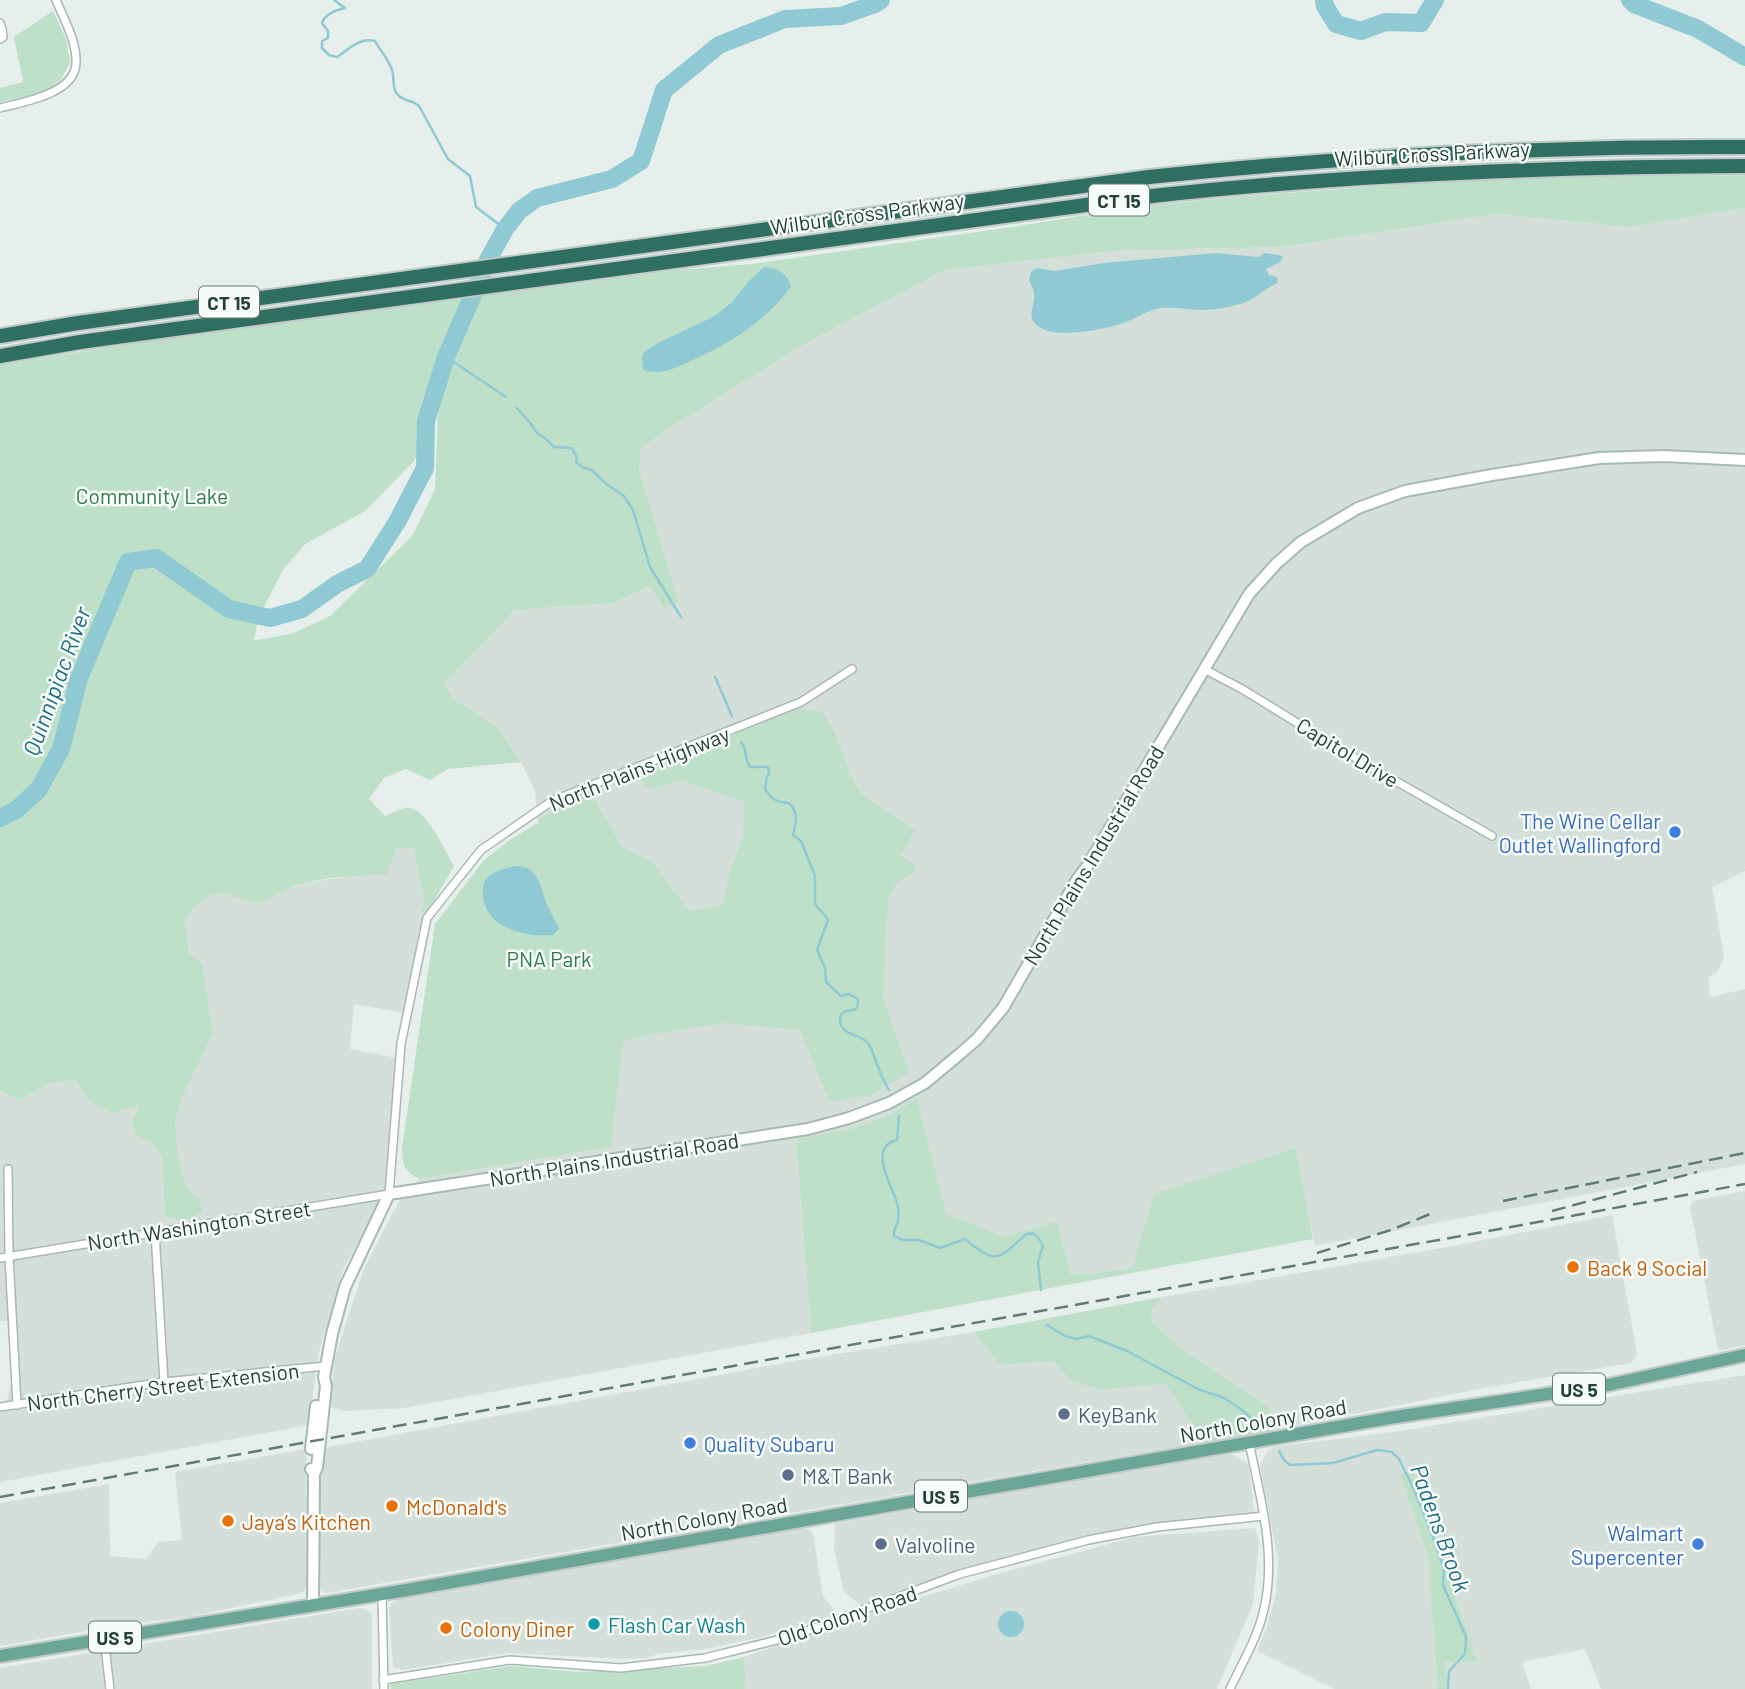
<svg xmlns="http://www.w3.org/2000/svg" width="1745" height="1689" font-family="Barlow,sans-serif">
  <style>
    .built { fill: #d4dfda }
    .green { fill: #bfe0c8; fill-rule: evenodd }
    .water { fill: #8ec9d4 }
    .lines { fill: none; stroke-linecap: round; stroke-linejoin: round }
    .stream { stroke: #8ec9d4; stroke-width: 2.5 }
    .river { stroke: #8ec9d4; stroke-width: 18 }
    .street-casing { stroke: #a8b8b2; stroke-width: 10 }
    .secondary-casing { stroke: #a4bbb3; stroke-width: 14 }
    .primary-casing { stroke: #c2cac8; stroke-width: 16 }
    .highway-casing { stroke: #c2cac8; stroke-width: 18 }
    .street { stroke: #fff; stroke-width: 7 }
    .secondary { stroke: #fff; stroke-width: 10 }
    .primary { stroke: #6aa596; stroke-width: 12 }
    .highway { stroke: #2f6f62; stroke-width: 14 }
    .rail { stroke: #5f7d75; stroke-width: 2.5; stroke-dasharray: 14 7; stroke-linecap: butt }
    .shop-dot { fill: #3f7fe0; stroke: #f7fbf9; stroke-width: 2.5 }
    .food-dot { fill: #e8710a; stroke: #f7fbf9; stroke-width: 2.5 }
    .service-dot { fill: #5c6f8a; stroke: #f7fbf9; stroke-width: 2.5 }
    .culture-dot { fill: #0f9aa8; stroke: #f7fbf9; stroke-width: 2.5 }
    .labels { text-anchor: middle; dominant-baseline: central; stroke-width: 5; stroke-linejoin: round; paint-order: stroke }
    .shield { fill: #f7fbf9; stroke: #637a73; stroke-width: 2 }
    .shield-label { font-size: 19px; font-weight: bold; fill: #24423a }
    .street-label { font-size: 21px; fill: #24423a; stroke: #f7fbf9 }
    .park-label { font-size: 21px; fill: #2d7a4b; stroke: #f7fbf9 }
    .shop-label { font-size: 21px; fill: #366cbe; stroke: #f7fbf9; text-anchor: end }
    .food-label { font-size: 21px; fill: #c56008; stroke: #f7fbf9; text-anchor: start }
    .service-label { font-size: 21px; fill: #4e5e75; stroke: #f7fbf9; text-anchor: start }
    .culture-label { font-size: 21px; fill: #0d838f; stroke: #f7fbf9; text-anchor: start }
    .water-label { font-size: 23px; font-style: italic; fill: #1c6f80; stroke: #f7fbf9 }
  </style>
  <rect width="100%" height="100%" fill="#e6efeb"/>
  <g class="built">
    <polygon points="1745,208 1745,871 1712,887 1724,957 1718,971 1708,978 1710,997 1745,989 1745,1164 1315,1246 1295,1148 1132,1269 1071,1275 1057,1221 1005,1237 945,1214 917,1098 892,1114 851,1129 796,1140 811,1333 404,1408 344,1411 331,1407 334,1360 364,1269 399,1201 419,1179 611,1147 538,823 535,791 521,762 498,727 454,700 444,684 515,610 613,603 650,586 679,603 639,469 641,448 674,425 808,342 945,270 1123,250 1282,247 1496,214 1631,227"/>
    <polygon points="397,847 414,849 424,904 422,913 430,908 419,944 405,1013 354,1004 350,1049 397,1058 387,1179 379,1205 344,1268 318,1355 309,1425 0,1482 0,1402 7,1400 11,1384 10,1321 0,1321 0,1090 19,1100 48,1084 75,1080 89,1101 140,1104 135,1135 150,1142 162,1156 165,1216 203,1212 199,1199 186,1187 178,1155 175,1119 183,1095 189,953 185,919 192,909 209,896 221,893 259,904 283,891 305,883 343,877"/>
    <polygon points="1745,1191 1745,1345 1718,1351 1690,1207 1693,1201"/>
    <polygon points="1612,1215 1637,1354 1631,1363 1484,1388 1268,1431 1273,1422 1270,1408 1187,1353 1152,1322 1151,1311 1162,1297 1453,1246"/>
    <polygon points="974,1332 1000,1365 1053,1361 1072,1382 1102,1390 1165,1382 1204,1442 326,1593 321,1590 316,1566 323,1453 328,1447 800,1360"/>
    <polygon points="1745,1375 1745,1689 1601,1689 1585,1649 1522,1662 1531,1689 1449,1689 1443,1662 1477,1662 1400,1475 1430,1563 1430,1592 1438,1687 1437,1689 1334,1689 1257,1651 1267,1627 1276,1594 1278,1560 1260,1466 1267,1452 1273,1447 1400,1431"/>
    <polygon points="306,1449 307,1587 302,1593 189,1617 120,1625 0,1646 0,1503 109,1484 110,1556 146,1559 158,1542 182,1540 175,1472"/>
    <polygon points="1232,1454 1246,1462 1249,1467 1254,1511 1125,1529 973,1566 912,1586 861,1605 844,1592 834,1549 835,1524 1116,1472"/>
    <polygon points="1255,1528 1259,1542 1253,1604 1217,1689 746,1689 744,1657 880,1610 1000,1573 1135,1537"/>
    <polygon points="799,1529 809,1529 813,1534 823,1596 835,1612 833,1616 762,1637 705,1649 657,1654 649,1658 620,1659 509,1653 403,1670 393,1667 389,1609 391,1604 396,1600"/>
    <polygon points="359,1608 365,1609 371,1614 372,1617 372,1689 0,1689 0,1668"/>
  </g>
  <g class="green">
    <polygon points="53,11 66,39 70,63 60,81 45,92 0,102 0,88 23,82 14,37"/>
    <path d="M1745 175V208L1631 227 1496 214 1282 247 1123 250 945 270 808 342 674 425 641 448 639 469 679 603 664 608 650 586 613 603 515 610 444 684 454 700 498 727 521 762 448 769 430 780 406 769 384 778 369 799 385 816C391 814 399 809 406 808 425 805 445 851 454 866L430 908 421 914 424 904 414 849 397 847 387 874C360 876 331 876 305 883 289 887 274 896 259 904L221 893 209 896 192 909 185 919 189 953 202 964 213 1032 183 1095 175 1119 178 1155 186 1187 199 1199 203 1212 182 1221 165 1216 162 1156 150 1142 135 1135 132 1121 140 1105 112 1113 89 1101 75 1080 48 1084 19 1100 0 1090V364L156 340 677 270 752 264 1005 228 1136 207 1245 196 1437 182 1548 177ZM439 389 435 489 413 535 330 616 294 633 270 638 254 640 259 616 283 570 305 544 365 511 414 461 430 431 435 395Z"/>
    <path d="M801 708 822 712 834 731 853 780 862 794 890 814 915 830 900 856 915 865 916 872 897 882 888 898 883 998 909 1072 871 1095 830 1102 800 1030 724 1023 653 1034 623 1042 611 1147 419 1179C403 1169 403 1166 402 1148L435 924 484 860 511 839 538 823 554 807 591 793 622 847 652 862 689 911 723 905 730 871 743 838 744 802 682 780 647 790 638 775 649 767Z"/>
    <polygon points="917,1098 946,1214 1005,1237 1057,1221 1071,1275 1132,1269 1154,1194 1296,1148 1313,1239 811,1333 796,1139 851,1129 892,1114"/>
    <polygon points="1162,1297 1151,1311 1152,1322 1187,1353 1270,1408 1273,1422 1268,1431 1204,1442 1165,1383 1102,1390 1072,1382 1053,1361 1000,1365 974,1332"/>
    <polygon points="1413,1470 1477,1662 1444,1662 1450,1689 1437,1689 1438,1686 1430,1592 1430,1563 1400,1475"/>
    <polygon points="744,1657 746,1689 391,1689 390,1684 512,1666 578,1672 706,1666"/>
  </g>
  <g class="water">
    <path d="M1216 253 1258 257 1265 253 1283 256 1280 262 1266 269 1269 275 1277 277V283C1265 289 1253 301 1240 304 1229 307 1215 310 1203 310 1189 310 1174 306 1160 308 1148 310 1137 318 1126 322 1107 329 1059 339 1041 328 1024 318 1035 309 1034 295 1034 290 1032 285 1029 281L1031 272 1037 268 1055 271 1104 263Z"/>
    <path d="M764 267C778 268 788 274 791 287 766 320 733 342 695 359 678 367 662 376 643 370L642 359 644 352 660 342 715 316 732 302 749 281Z"/>
    <path d="M514 866C541 864 540 891 549 909 552 916 556 922 559 929L553 935C526 937 487 929 483 897 482 890 483 881 488 877 494 871 506 869 514 866Z"/>
    <circle cx="1011" cy="1624" r="13"/>
  </g>
  <g class="lines">
    <g class="stream">
      <path d="M334 0 345 8C336 10 325 14 322 23L328 31V38L322 41V48L329 55 337 57C349 49 360 37 375 41 380 50 389 60 392 70 395 79 391 89 399 96 406 102 413 100 419 106L448 159 470 176 476 207 505 229"/>
      <polyline points="446,357 506,397"/>
      <polyline points="517,408 531,424 537,433 546,439 554,447 572,448 577,458 576,462 582,467 592,470 605,483 624,496 633,510 650,567 681,617"/>
      <polyline points="715,677 732,716"/>
      <path d="M741 742C749 752 743 757 750 767H768L769 774 767 777 765 789C772 800 777 802 789 803 799 813 796 823 793 835L801 841 815 876V904C819 911 825 913 828 920L817 950 825 968 826 982 841 996 849 994 858 999V1004L856 1009C849 1011 840 1010 840 1019 840 1036 859 1033 868 1043 873 1050 875 1061 879 1069 881 1076 885 1083 889 1090"/>
      <path d="M899 1116 897 1140C867 1147 892 1186 897 1203 898 1207 899 1215 898 1220 897 1227 893 1228 894 1236L903 1240H919L940 1248 965 1239C996 1265 998 1260 1025 1235 1035 1230 1039 1238 1043 1246L1038 1262 1041 1290"/>
      <polyline points="1047,1325 1065,1336 1077,1339 1089,1336 1127,1351 1198,1389 1224,1398 1242,1410 1253,1420 1261,1430"/>
      <polyline points="1279,1451 1284,1460 1290,1465 1333,1463 1377,1450 1392,1452 1399,1459 1412,1485 1427,1521 1444,1568 1443,1585 1466,1637 1465,1654 1449,1671 1448,1689"/>
    </g>
    <g class="river">
      <polyline points="1324,0 1325,6 1336,24 1361,31 1385,22 1421,23 1435,0"/>
      <polyline points="1630,0 1634,4 1698,29 1745,57"/>
      <polyline points="0,818 16,810 39,789 61,749 79,678 128,562 156,558 229,609 270,618 302,609 337,584 367,569 397,522 425,468 426,421 446,357 488,260 505,229 519,211 537,198 612,179 641,161 664,90 719,45 785,19 841,16 875,4 881,0"/>
    </g>
    <defs>
      <g id="street">
        <polyline points="0,23 2,29 3,37 0,39"/>
        <path d="M0 108C23 102 75 94 76 63 77 42 64 19 56 0"/>
        <polyline points="1204,669 1242,689 1338,748 1492,836"/>
        <polyline points="8,1169 9,1256 17,1405"/>
        <polyline points="155,1232 164,1382"/>
        <polyline points="0,1258 389,1194 401,1044 427,918 481,850 552,801 801,702 852,669"/>
        <polyline points="0,1407 164,1382 326,1366"/>
        <polyline points="382,1594 384,1689"/>
        <polyline points="104,1638 110,1689"/>
        <polyline points="383,1680 510,1660 621,1668 705,1658 793,1636 960,1574 1088,1540 1157,1527 1264,1516"/>
        <path d="M1230 1689C1242 1663 1258 1637 1264 1609 1277 1554 1260 1497 1249 1442"/>
      </g>
      <g id="secondary">
        <polyline points="311,1449 316,1406"/>
        <polyline points="311,1469 314,1474 313,1605"/>
        <polyline points="314,1474 317,1467 326,1386 324,1377 326,1366 332,1334 345,1287 389,1194 808,1129 849,1118 889,1103 925,1083 961,1053 977,1039 1003,1008 1078,878 1088,865 1249,594 1276,564 1301,542 1358,508 1405,491 1492,475 1599,458 1663,456 1745,460"/>
      </g>
      <polyline id="primary" points="0,1656 401,1591 1389,1418 1608,1385 1745,1355"/>
      <g id="highway">
        <path d="M0 336 78 323 1149 177C1347 156 1546 146 1745 147"/>
        <path d="M0 356 80 342 1152 196C1349 174 1547 167 1745 166"/>
      </g>
    </defs>
    <use href="#street" class="street-casing"/>
    <use href="#secondary" class="secondary-casing"/>
    <use href="#primary" class="primary-casing"/>
    <use href="#highway" class="highway-casing"/>
    <use href="#street" class="street"/>
    <use href="#secondary" class="secondary"/>
    <use href="#primary" class="primary"/>
    <use href="#highway" class="highway"/>
    <g class="rail">
      <polyline points="1503,1201 1745,1153"/>
      <polyline points="1552,1211 1697,1172"/>
      <polyline points="1317,1253 1391,1230 1430,1214"/>
      <polyline points="0,1497 1511,1227 1745,1184"/>
    </g>
  </g>
  <g class="shop-dot">
    <circle cx="1675" cy="832" r="7"/>
    <circle cx="690" cy="1443" r="7"/>
    <circle cx="1698" cy="1544" r="7"/>
  </g>
  <g class="food-dot">
    <circle cx="1573" cy="1267" r="7"/>
    <circle cx="392" cy="1506" r="7"/>
    <circle cx="228" cy="1521" r="7"/>
    <circle cx="446" cy="1628" r="7"/>
  </g>
  <g class="service-dot">
    <circle cx="1064" cy="1414" r="7"/>
    <circle cx="788" cy="1475" r="7"/>
    <circle cx="881" cy="1544" r="7"/>
  </g>
  <circle class="culture-dot" cx="594" cy="1624" r="7"/>
  <g class="labels">
    <g class="shield">
      <rect x="1089" y="184.5" width="60" height="31" rx="5"/>
      <rect x="199" y="286.5" width="60" height="31" rx="5"/>
      <rect x="1553" y="1373.5" width="52" height="31" rx="5"/>
      <rect x="915" y="1480.5" width="52" height="31" rx="5"/>
      <rect x="89" y="1621.5" width="52" height="31" rx="5"/>
    </g>
    <g class="shield-label">
      <text x="1119" y="200">CT 15</text>
      <text x="229" y="302">CT 15</text>
      <text x="1579" y="1389">US 5</text>
      <text x="941" y="1496">US 5</text>
      <text x="115" y="1637">US 5</text>
    </g>
    <g class="street-label">
      <text transform="translate(1432 153) rotate(-3)">Wilbur Cross Parkway</text>
      <text transform="translate(867 213) rotate(-8)">Wilbur Cross Parkway</text>
      <text transform="translate(1348 752) rotate(31)">Capitol Drive</text>
      <text transform="translate(639 768) rotate(-22)">North Plains Highway</text>
      <text transform="translate(1093 855) rotate(-59)">North Plains Industrial Road</text>
      <text transform="translate(614 1159) rotate(-9)">North Plains Industrial Road</text>
      <text transform="translate(199 1225) rotate(-9)">North Washington Street</text>
      <text transform="translate(163 1386) rotate(-7)">North Cherry Street Extension</text>
      <text transform="translate(1263 1420) rotate(-10)">North Colony Road</text>
      <text transform="translate(704 1518) rotate(-10)">North Colony Road</text>
      <text transform="translate(847 1615) rotate(-19)">Old Colony Road</text>
    </g>
    <g class="park-label">
      <text x="152" y="495">Community Lake</text>
      <text x="549" y="958">PNA Park</text>
    </g>
    <g class="shop-label">
      <text x="1661" y="820">The Wine Cellar<tspan x="1661" dy="24">Outlet Wallingford</tspan></text>
      <text x="704" y="1443" text-anchor="start">Quality Subaru</text>
      <text x="1684" y="1532">Walmart<tspan x="1684" dy="24">Supercenter</tspan></text>
    </g>
    <g class="food-label">
      <text x="1587" y="1267">Back 9 Social</text>
      <text x="406" y="1506">McDonald's</text>
      <text x="242" y="1521">Jaya’s Kitchen</text>
      <text x="460" y="1628">Colony Diner</text>
    </g>
    <g class="service-label">
      <text x="1078" y="1414">KeyBank</text>
      <text x="802" y="1475">M&amp;T Bank</text>
      <text x="895" y="1544">Valvoline</text>
    </g>
    <g class="culture-label">
      <text x="608" y="1624">Flash Car Wash</text>
    </g>
    <g class="water-label">
      <text transform="translate(56 681) rotate(-70)">Quinnipiac River</text>
      <text transform="translate(1441 1528) rotate(70)">Padens Brook</text>
    </g>
  </g>
</svg>
